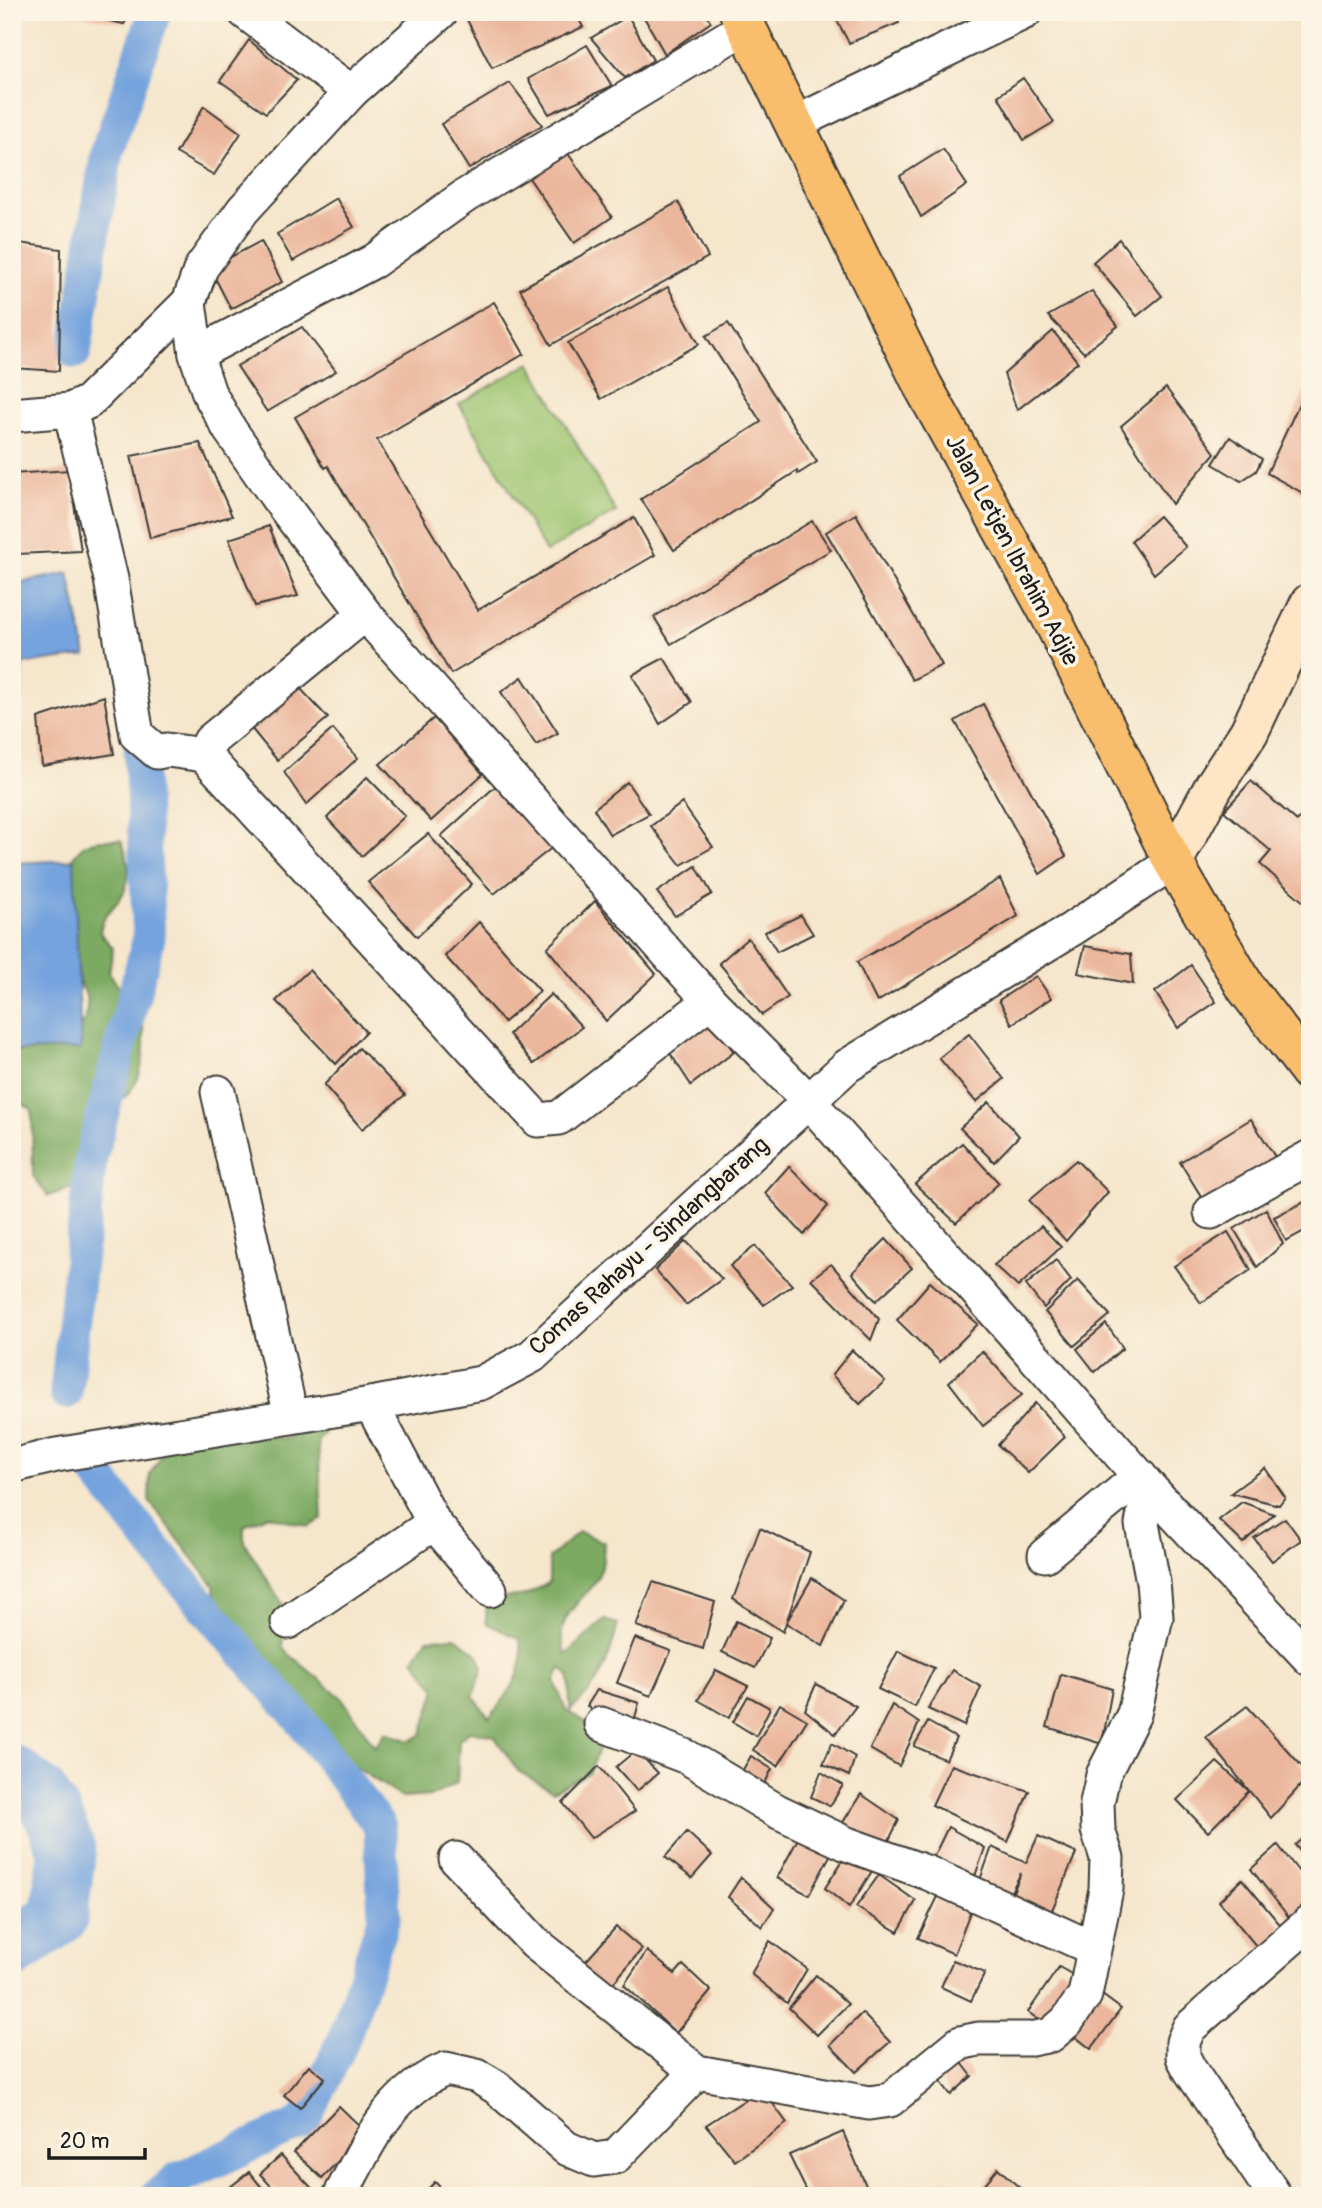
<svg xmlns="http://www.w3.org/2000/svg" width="1322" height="2208" font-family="Pangolin,sans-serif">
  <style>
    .green { fill: #9cc470; stroke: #5c7046; stroke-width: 2 }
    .forest { fill: #7daa62; stroke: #4c633f; stroke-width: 2 }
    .water { fill: #74a3dd; stroke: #48607c; stroke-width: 2 }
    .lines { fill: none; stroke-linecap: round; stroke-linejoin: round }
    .canal { stroke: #74a3dd; stroke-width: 33 }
    .river { stroke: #74a3dd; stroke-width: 58 }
    .building { fill: #ebb69c }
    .street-casing { stroke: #3d3a36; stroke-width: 37 }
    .secondary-casing { stroke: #3d3a36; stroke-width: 42 }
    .primary-casing { stroke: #3d3a36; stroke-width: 42 }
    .street { stroke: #fff; stroke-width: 33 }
    .secondary { stroke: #fde5c5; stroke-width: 38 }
    .primary { stroke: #f9be6d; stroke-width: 38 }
    .labels { text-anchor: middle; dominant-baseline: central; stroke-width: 7; stroke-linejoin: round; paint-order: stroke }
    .street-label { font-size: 24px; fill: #1c1c1c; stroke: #fcf5e5 }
  </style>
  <rect width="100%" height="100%" fill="#fcf5e5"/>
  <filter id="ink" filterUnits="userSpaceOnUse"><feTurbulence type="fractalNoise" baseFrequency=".0143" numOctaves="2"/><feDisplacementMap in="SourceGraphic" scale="14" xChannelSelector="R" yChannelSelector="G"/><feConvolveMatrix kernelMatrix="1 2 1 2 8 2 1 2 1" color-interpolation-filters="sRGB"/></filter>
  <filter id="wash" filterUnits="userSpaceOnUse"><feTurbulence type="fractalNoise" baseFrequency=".00686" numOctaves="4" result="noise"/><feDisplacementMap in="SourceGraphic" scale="28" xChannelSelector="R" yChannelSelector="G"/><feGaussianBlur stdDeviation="1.57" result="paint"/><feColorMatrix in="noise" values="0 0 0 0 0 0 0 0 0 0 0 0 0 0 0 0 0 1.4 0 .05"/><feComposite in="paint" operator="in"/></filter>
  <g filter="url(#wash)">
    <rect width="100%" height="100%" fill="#f5e6cc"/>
    <polygon class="green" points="530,363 616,512 546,552 459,404"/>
    <g class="forest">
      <path d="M121 840C129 858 133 883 119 900 109 913 102 916 100 933L113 948 109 972 118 986 132 991C148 1023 152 1077 119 1102 111 1109 98 1110 92 1119 79 1138 85 1166 75 1187L48 1196 33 1176 32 1110 12 1097V1051C45 1054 95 1037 86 996 83 982 68 973 65 959 59 931 63 897 63 868 72 861 74 854 82 847 91 838 110 840 121 840Z"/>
      <path d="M334 1410 359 1420 356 1427 328 1429 318 1440 322 1518 309 1527 268 1515 244 1526V1542L283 1605V1649L342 1698 375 1747 385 1732 410 1741 422 1734 436 1689 414 1659 427 1639 455 1637 478 1654 483 1669 473 1695 489 1718C508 1695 529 1670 519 1639L486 1623V1600L526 1595 549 1583V1558L579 1532 604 1542C603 1550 604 1561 601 1569 591 1600 548 1613 566 1655L604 1620 618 1624C608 1663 601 1685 570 1711L569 1676 561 1668 555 1681 566 1711 605 1732 589 1773 553 1791 518 1771 494 1736 470 1731 459 1740 457 1783 432 1796 403 1798 292 1726 260 1692 217 1611 214 1586 149 1501 150 1474 163 1453 209 1426 285 1439Z"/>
    </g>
    <g class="water">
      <polygon points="69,573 86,656 22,664 20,700 12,701 12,584"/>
      <polygon points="74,860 81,1049 12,1051 12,863"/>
    </g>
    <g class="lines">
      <g class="canal">
        <polyline points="75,352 107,151 155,12"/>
        <polyline points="66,1393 91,1158 149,938 140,750"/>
        <polyline points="85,1459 163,1558 302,1722 380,1827 384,1918 343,2041 304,2121 175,2180 156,2196"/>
      </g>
      <polyline class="river" points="12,1774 39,1794 53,1815 67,1851 59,1917 12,1950"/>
    </g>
    <g id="blocks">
      <g class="building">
        <polygon points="67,12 131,12 124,24"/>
        <polygon points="463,12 575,12 583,27 492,68"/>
        <polygon points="641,12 704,12 711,22 665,54"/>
        <polygon points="841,12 895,12 899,23 849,43 834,15"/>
        <polygon points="628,16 653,60 625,78 591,38"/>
        <polygon points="249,40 297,80 266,113 220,81"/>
        <polygon points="587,45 612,86 549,114 528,79"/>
        <polygon points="1023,78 1054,122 1024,140 998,96"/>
        <polygon points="510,83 542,125 469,169 441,124"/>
        <polygon points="204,106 241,133 214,175 176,153"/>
        <polygon points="943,149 967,185 921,217 900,176"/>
        <polygon points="567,152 612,217 574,243 529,178"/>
        <polygon points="336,198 354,227 293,261 277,234"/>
        <polygon points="678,202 708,257 551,345 520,289"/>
        <polygon points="1119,239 1162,296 1137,316 1093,262"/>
        <polygon points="261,241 282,282 231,309 210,268"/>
        <polygon points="12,242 61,249 59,371 12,368"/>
        <polygon points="668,287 699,344 601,399 568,343"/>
        <polygon points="1092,291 1118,326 1084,353 1048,316"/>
        <polygon points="494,302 524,354 377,440 478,610 634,518 655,555 451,674 328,466 325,468 295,417"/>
        <polygon points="728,323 817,462 798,474 797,471 674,550 641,499 761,422 706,336"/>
        <polygon points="302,327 336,371 267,412 237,366"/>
        <polygon points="1053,331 1078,362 1017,410 1004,374"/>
        <polygon points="1310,380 1310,497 1267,473"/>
        <polygon points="1166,388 1215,453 1172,504 1121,426"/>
        <polygon points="1230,437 1262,459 1256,471 1241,481 1213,464"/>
        <polygon points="200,443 232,516 150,538 131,456"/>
        <polygon points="69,470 81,551 17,554 12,523 12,474"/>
        <polygon points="856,514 942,665 912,680 826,532"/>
        <polygon points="1159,516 1186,547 1154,574 1131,541"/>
        <polygon points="812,521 831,550 671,644 654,617"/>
        <polygon points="269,526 298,596 255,606 229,539"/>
        <polygon points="664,658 692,702 660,724 632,675"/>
        <polygon points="522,677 558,733 536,745 501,692"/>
        <polygon points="298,686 328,718 277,760 251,728"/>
        <polygon points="104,696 114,754 42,766 38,718"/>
        <polygon points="983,704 1066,856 1040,874 955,721"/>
        <polygon points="434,718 483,774 431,821 380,764"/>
        <polygon points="333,729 358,758 306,805 284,772"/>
        <polygon points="367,777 405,816 362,856 327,818"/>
        <polygon points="1251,781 1297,821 1310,805 1310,902 1307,905 1260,864 1271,851 1224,811"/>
        <polygon points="627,782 649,814 610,835 594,809"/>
        <polygon points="498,784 554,846 494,894 441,836"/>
        <polygon points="682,803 713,847 681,865 651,826"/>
        <polygon points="428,834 472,884 417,937 368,882"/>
        <polygon points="696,866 712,894 675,916 657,892"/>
        <polygon points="1000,879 1018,916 877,1002 857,962"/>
        <polygon points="595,901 656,974 606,1021 547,948"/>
        <polygon points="801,915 813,934 777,952 765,932"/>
        <polygon points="479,922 540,991 504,1022 445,956"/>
        <polygon points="748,938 788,997 762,1015 719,963"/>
        <polygon points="1085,946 1131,954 1133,984 1078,973"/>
        <polygon points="1191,965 1216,1002 1178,1028 1155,992"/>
        <polygon points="309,970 366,1032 336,1064 276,1001"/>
        <polygon points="1036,976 1051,998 1012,1024 999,1000"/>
        <polygon points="551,994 582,1027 534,1064 509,1034"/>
        <polygon points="710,1019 734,1052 691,1085 670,1053"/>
        <polygon points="969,1034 1004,1079 976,1102 939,1058"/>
        <polygon points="359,1048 405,1095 362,1129 324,1085"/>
        <polygon points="989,1102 1019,1136 994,1162 960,1128"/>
        <polygon points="1251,1119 1277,1160 1206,1204 1180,1162"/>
        <polygon points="962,1143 999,1183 956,1223 915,1184"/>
        <polygon points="1076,1160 1108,1192 1066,1241 1029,1200"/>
        <polygon points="789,1166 828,1206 804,1235 765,1193"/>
        <polygon points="1310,1199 1310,1228 1286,1241 1274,1217"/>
        <polygon points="1266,1209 1283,1244 1257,1267 1234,1229"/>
        <polygon points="1041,1226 1061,1247 1018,1287 994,1265"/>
        <polygon points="1228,1232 1251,1270 1201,1303 1174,1266"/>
        <polygon points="886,1239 912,1268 876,1301 852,1273"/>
        <polygon points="686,1241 722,1279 686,1305 655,1270"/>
        <polygon points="755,1246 792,1285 764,1305 730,1266"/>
        <polygon points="1056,1260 1071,1280 1044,1308 1026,1285"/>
        <polygon points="831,1264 879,1319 871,1340 811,1279"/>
        <polygon points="1078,1280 1110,1315 1074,1346 1045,1312"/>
        <polygon points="930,1282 978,1324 940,1362 897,1320"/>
        <polygon points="1106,1324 1123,1348 1095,1372 1077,1349"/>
        <polygon points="852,1350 885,1381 860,1404 832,1375"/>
        <polygon points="982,1351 1022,1395 983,1426 949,1382"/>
        <polygon points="1035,1403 1065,1437 1028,1473 998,1445"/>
        <polygon points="1265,1468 1285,1497 1279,1505 1231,1493"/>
        <polygon points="1242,1502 1274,1514 1243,1543 1219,1520"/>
        <polygon points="1285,1518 1301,1540 1272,1561 1254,1538"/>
        <polygon points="760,1528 810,1552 786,1623 812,1578 844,1600 823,1646 786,1623 783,1632 733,1599"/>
        <polygon points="653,1582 715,1602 703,1649 636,1626"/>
        <polygon points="736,1621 770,1638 755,1668 722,1652"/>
        <polygon points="635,1638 671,1651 651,1696 617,1683"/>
        <polygon points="898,1651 934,1668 915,1707 878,1689"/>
        <polygon points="716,1670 748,1686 729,1718 698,1700"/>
        <polygon points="952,1670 981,1687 964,1726 928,1709"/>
        <polygon points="1061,1674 1112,1689 1102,1744 1047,1727"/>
        <polygon points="816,1684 856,1706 835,1734 805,1710"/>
        <polygon points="597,1690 639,1703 631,1732 587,1706"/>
        <polygon points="748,1696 770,1708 756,1736 733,1722"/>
        <polygon points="780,1704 807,1720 778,1766 753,1750"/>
        <polygon points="892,1705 919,1723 899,1766 870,1749"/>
        <polygon points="1247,1706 1310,1775 1271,1818 1206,1737"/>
        <polygon points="928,1722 956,1738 946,1760 914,1746"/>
        <polygon points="832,1743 855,1757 849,1776 823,1764"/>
        <polygon points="636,1750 658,1773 637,1791 616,1767"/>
        <polygon points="751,1756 772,1769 763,1787 741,1773"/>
        <polygon points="1217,1762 1249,1791 1208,1832 1177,1800"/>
        <polygon points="951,1765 1029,1791 1008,1842 932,1805"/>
        <polygon points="599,1766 635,1811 591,1838 563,1803"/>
        <polygon points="821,1772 843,1785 830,1806 811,1797"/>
        <polygon points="861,1794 899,1820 881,1856 840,1827"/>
        <polygon points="948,1827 985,1848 971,1887 929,1866"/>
        <polygon points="687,1832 712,1855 692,1878 665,1857"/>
        <polygon points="1310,1832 1310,1863 1295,1845"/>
        <polygon points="801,1833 833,1850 809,1895 777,1878"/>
        <polygon points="1038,1836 1076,1853 1047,1922 1010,1899 1021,1873 1004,1905 976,1891 992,1847 1026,1863"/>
        <polygon points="1278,1845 1310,1886 1310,1908 1295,1925 1251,1869"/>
        <polygon points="847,1854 872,1871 849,1908 825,1888"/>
        <polygon points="879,1875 916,1901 898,1932 856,1907"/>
        <polygon points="741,1877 774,1908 762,1927 728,1897"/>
        <polygon points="1242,1879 1283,1928 1261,1952 1219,1901"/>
        <polygon points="944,1884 975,1899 954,1954 918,1938"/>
        <polygon points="616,1927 642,1949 604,1994 580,1968"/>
        <polygon points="770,1941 807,1969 787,2003 751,1974"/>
        <polygon points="647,1951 675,1974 683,1965 711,1991 676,2033 624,1985"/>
        <polygon points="953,1960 985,1973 971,2001 941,1987"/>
        <polygon points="1059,1967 1082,1980 1050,2028 1028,2012"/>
        <polygon points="816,1975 848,2004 817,2035 789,2008"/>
        <polygon points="1097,1991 1121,2009 1091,2049 1068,2031"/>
        <polygon points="862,2013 890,2042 856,2072 830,2045"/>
        <polygon points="956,2055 972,2076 951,2095 934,2073"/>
        <polygon points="309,2065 325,2078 300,2108 284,2095"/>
        <polygon points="762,2089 787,2123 735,2161 706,2125"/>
        <polygon points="339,2106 366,2132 322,2178 294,2152"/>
        <polygon points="843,2132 870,2195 809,2196 789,2155"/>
        <polygon points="281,2155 319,2196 280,2196 260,2174"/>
        <polygon points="998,2168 1021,2189 1015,2196 975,2196"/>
        <polygon points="249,2172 269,2196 219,2196"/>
        <polygon points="435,2182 449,2196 421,2196"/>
      </g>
    </g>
  </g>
  <g filter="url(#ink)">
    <use href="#blocks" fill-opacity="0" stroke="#3d3a36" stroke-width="2"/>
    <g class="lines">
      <defs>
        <g id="street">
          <polyline points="245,12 351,92"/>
          <polyline points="441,12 351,92 243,210 201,268 189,302 196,354 209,393 230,430 276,496 365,614 710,1001 808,1100 1149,1487 1310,1659"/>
          <polyline points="793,124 1025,12"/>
          <polyline points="196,354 374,261 465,196 745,27"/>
          <polyline points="70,410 111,579 137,735 157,752 167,750 204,755 538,1120 559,1118 710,1001"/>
          <polyline points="12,415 70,410 88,402 189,302"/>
          <polyline points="204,755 210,741 365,614"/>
          <polyline points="218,1092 291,1416"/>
          <polyline points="1211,1212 1310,1157"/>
          <polyline points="371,1404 434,1523 490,1590"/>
          <polyline points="12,1466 56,1455 371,1404 481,1383 532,1356 847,1066 1072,929 1173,862"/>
          <polyline points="1045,1555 1140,1476"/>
          <polyline points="288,1622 434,1523"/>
          <polyline points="601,1724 687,1757 777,1811 847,1844 928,1873 1092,1948"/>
          <polyline points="456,1859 535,1943 697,2072 869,2103 890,2100 960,2043 978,2039 1031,2039 1051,2035 1067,2021 1085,1995 1106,1889 1107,1858 1098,1830 1097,1803 1103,1775 1134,1714 1156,1617 1153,1582 1142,1524 1149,1487"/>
          <path d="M340 2196C368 2144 388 2093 446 2069L477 2076 496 2087 566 2148 594 2160 615 2157 697 2072"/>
          <polyline points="1275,2196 1190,2070 1183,2057 1183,2042 1189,2028 1310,1922"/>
        </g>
        <polyline id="secondary" points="1173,862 1214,786 1249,732 1310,603"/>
        <polyline id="primary" points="739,12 923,386 1050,615 1173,862 1246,988 1310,1072"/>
      </defs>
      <use href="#street" class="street-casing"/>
      <use href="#secondary" class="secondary-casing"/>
      <use href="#primary" class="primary-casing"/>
      <use href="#street" class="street"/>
      <use href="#secondary" class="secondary"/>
      <use href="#primary" class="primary"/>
    </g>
  </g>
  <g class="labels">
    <g class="street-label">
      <text transform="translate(1012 550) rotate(62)">Jalan Letjen Ibrahim Adjie</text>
      <text transform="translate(649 1246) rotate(-42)">Comas Rahayu - Sindangbarang</text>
    </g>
  </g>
  <rect width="1322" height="2208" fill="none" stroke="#fcf5e5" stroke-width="42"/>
  <path d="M49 2148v10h96v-10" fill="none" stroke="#1c1c1c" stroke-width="3.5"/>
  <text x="60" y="2148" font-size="21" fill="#1c1c1c" stroke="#fcf5e5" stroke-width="5" paint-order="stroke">20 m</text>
</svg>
